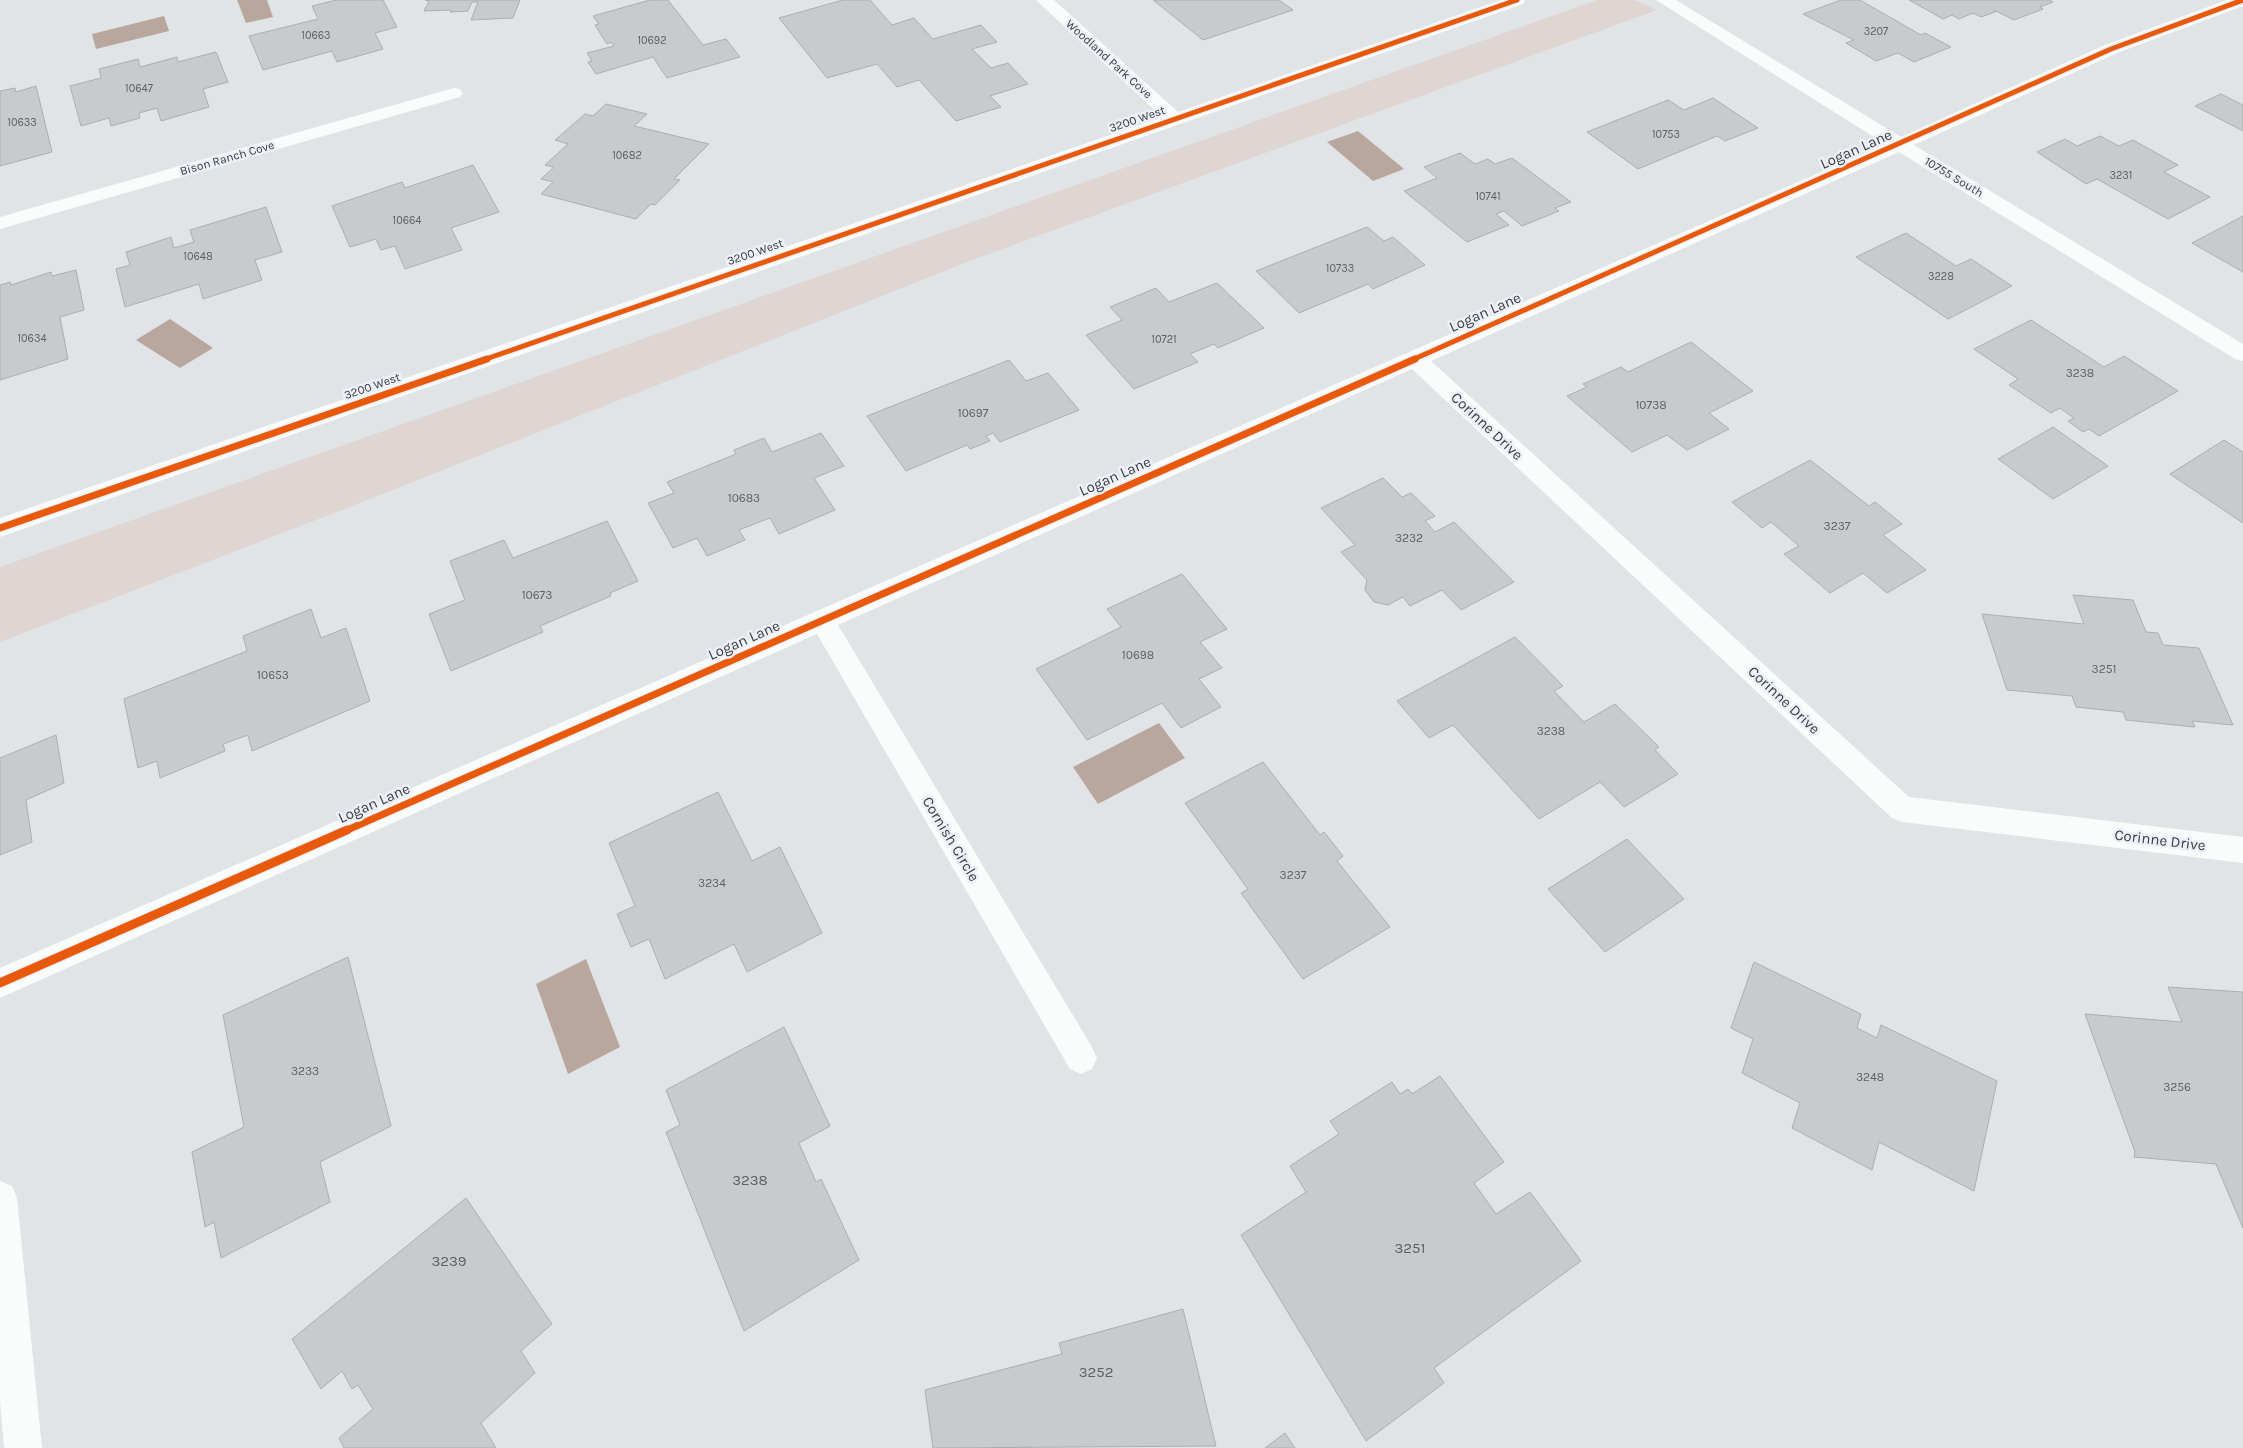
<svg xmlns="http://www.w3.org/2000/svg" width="2243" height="1448" font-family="Karla,sans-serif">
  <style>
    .green { fill: #dfd6d1 }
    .water { fill: #b9a69d }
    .building { fill: #c8cbcd; stroke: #acaeb1 }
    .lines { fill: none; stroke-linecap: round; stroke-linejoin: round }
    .minor { fill: #fafbfb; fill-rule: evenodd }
    .cycleway-far2-casing { stroke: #ebf1f7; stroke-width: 8 }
    .cycleway-far1-casing { stroke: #ebf1f7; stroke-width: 10 }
    .cycleway-casing { stroke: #ebf1f7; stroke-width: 12 }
    .cycleway-far2 { stroke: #e8590c; stroke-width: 5 }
    .cycleway-far1 { stroke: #e8590c; stroke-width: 7 }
    .cycleway { stroke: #e8590c; stroke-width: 9 }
    .labels { text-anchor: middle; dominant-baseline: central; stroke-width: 5; stroke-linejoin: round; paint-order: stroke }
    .far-number-label { font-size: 11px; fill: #5e6163 }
    .far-street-label { font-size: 12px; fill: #3a3d3f; stroke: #ebf1f7 }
    .number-label { font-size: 12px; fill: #5e6163 }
    .street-label { font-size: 15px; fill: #3a3d3f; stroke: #ebf1f7 }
    .near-number-label { font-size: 15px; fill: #5e6163 }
  </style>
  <rect width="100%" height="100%" fill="#e0e4e7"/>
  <polygon class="green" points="1597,0 1634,0 1657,10 975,259 347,508 0,642 0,567"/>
  <g class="water">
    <polygon points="237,0 267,0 273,17 246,23"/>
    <polygon points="164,16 169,31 96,49 92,34"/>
    <polygon points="1358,131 1404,169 1373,181 1327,142"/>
    <polygon points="170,319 213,348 180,368 136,340"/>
    <polygon points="1159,723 1185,758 1098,804 1073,767"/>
    <polygon points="586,959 620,1047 568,1074 536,984"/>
  </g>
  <g class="building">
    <polygon points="336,0 383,0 397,27 375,33 383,49 337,62 332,51 263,70 249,36 318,19 312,6"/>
    <polygon points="425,0 520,0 513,18 471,20 478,2 472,2 468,11 450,12 451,10 424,11 429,1"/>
    <polygon points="650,0 668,0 703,45 726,39 740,57 667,78 653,57 596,74 588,62 592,61 587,53 614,46 611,42 607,44 595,25 599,24 593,16"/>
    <polygon points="843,0 870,0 892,25 914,18 933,39 981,25 997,42 972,49 991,68 1008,63 1028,84 990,96 1001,107 956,121 919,80 897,87 877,64 827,78 779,18"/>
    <polygon points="1153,0 1279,0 1293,10 1203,40"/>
    <polygon points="1841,0 1860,0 1921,35 1925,33 1951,47 1914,62 1898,53 1876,61 1846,43 1854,40 1803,14"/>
    <polygon points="1909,0 2049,0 2053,2 2040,7 2043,9 2014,20 1994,10 1995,12 1981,17 1973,13 1959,19 1952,15 1943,19"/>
    <polygon points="216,52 228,82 203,89 209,107 161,121 157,108 139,113 140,118 111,126 109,118 81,126 70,86 101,78 99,69 138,59 140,67 177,57 178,62"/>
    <polygon points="36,86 52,152 0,166 0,91 15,88 16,92"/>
    <polygon points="2221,94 2243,105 2243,131 2195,106"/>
    <polygon points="1713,98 1758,128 1725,141 1717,136 1638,169 1587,132 1668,100 1684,110"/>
    <polygon points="606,104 647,114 634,126 709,144 674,179 680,180 655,205 651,204 636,219 541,194 553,182 541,179 554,167 545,165 568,144 555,140 585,114 593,116"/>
    <polygon points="2100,136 2119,146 2133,140 2178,165 2164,172 2210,197 2168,219 2097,179 2086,184 2037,152 2065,139 2077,146"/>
    <polygon points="1460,153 1475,164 1488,159 1495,164 1512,158 1571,202 1555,208 1559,211 1522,226 1504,211 1496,214 1509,225 1467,242 1404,191 1437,178 1424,167"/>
    <polygon points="473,165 499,212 451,228 462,250 405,269 395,246 381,250 376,239 350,247 332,206 402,182 405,188"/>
    <polygon points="266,207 282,252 255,260 262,280 203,299 199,284 125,307 116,269 130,265 126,252 171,237 174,248 194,242 190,230"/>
    <polygon points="2243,216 2243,272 2192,243"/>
    <polygon points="1367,227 1384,241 1393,237 1425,265 1373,289 1368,284 1299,313 1256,271"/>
    <polygon points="1906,233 1956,266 1971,259 2012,286 1948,319 1856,257"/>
    <polygon points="76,270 84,310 60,317 68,359 0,380 0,285 10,282 11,285 51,272 52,276"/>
    <polygon points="1217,283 1264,328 1218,348 1214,344 1190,354 1198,362 1134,389 1086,335 1122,320 1110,307 1156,288 1169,302"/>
    <polygon points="2031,320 2104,367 2124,356 2178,391 2099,436 2089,429 2083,432 2068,421 2074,418 2060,408 2051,413 2009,385 2018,379 1974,349"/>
    <polygon points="1691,342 1753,391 1709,413 1729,429 1687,450 1667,435 1632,452 1567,396 1587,387 1583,384 1621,367 1628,372"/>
    <polygon points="1009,360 1026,381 1048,373 1079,410 1000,442 993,433 986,436 990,441 970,449 967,445 906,471 867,416"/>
    <polygon points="2053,427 2108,466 2053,499 1998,459"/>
    <polygon points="821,433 844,466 814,478 835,510 779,534 770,518 739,530 745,540 707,556 697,538 673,548 648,503 674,493 667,482 736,454 734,450 764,438 772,452"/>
    <polygon points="2224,440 2243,452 2243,523 2170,474"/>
    <polygon points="1810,460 1869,506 1875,502 1902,524 1883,535 1926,570 1887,593 1863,573 1830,593 1784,554 1799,546 1771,522 1762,528 1732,502"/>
    <polygon points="1383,478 1402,497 1411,493 1435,516 1425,521 1435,532 1454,522 1514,582 1461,610 1442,590 1410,606 1403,597 1388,605 1374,602 1365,590 1367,580 1341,552 1355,545 1321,508"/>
    <polygon points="607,521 638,581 610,593 611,596 540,626 543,632 451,671 429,614 465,600 450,561 504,540 513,558"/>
    <polygon points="1182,574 1227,629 1200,642 1222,668 1199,679 1221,707 1181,728 1162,703 1087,740 1036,669 1121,627 1107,609"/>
    <polygon points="2073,595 2133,600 2146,632 2158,633 2163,645 2199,648 2233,725 2192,721 2195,727 2126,720 2123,712 2076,707 2072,696 2007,690 1982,614 2084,624"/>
    <polygon points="311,609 321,638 346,628 370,701 252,751 248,735 223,744 225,751 160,778 157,761 138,768 124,699 247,651 243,636"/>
    <polygon points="1515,637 1563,686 1554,691 1584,722 1615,704 1659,747 1655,750 1678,774 1624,807 1600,782 1539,819 1453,725 1429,738 1397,701"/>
    <polygon points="56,735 64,783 26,800 32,842 0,855 0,758"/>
    <polygon points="1263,762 1320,835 1324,832 1343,856 1337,861 1390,927 1303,979 1241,893 1248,889 1185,803"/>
    <polygon points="718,792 752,861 780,847 822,933 747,972 734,944 665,979 649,939 631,947 617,914 635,906 609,843"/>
    <polygon points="1627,839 1684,899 1605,952 1548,889"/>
    <polygon points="348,957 391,1126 320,1162 330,1202 221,1258 214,1222 205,1227 192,1152 244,1127 223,1015"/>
    <polygon points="1754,962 1861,1014 1857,1028 1877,1038 1881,1025 1997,1081 1974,1191 1879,1142 1872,1170 1792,1128 1800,1103 1742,1073 1753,1039 1731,1028"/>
    <polygon points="2168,987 2243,992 2243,1228 2216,1164 2134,1157 2135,1152 2085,1014 2182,1022"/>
    <polygon points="784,1027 830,1126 799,1143 816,1182 821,1179 859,1260 744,1331 666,1132 680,1125 666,1090"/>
    <polygon points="1440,1076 1504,1162 1474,1183 1496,1214 1530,1192 1581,1261 1434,1368 1444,1383 1366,1441 1241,1235 1306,1192 1290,1166 1339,1134 1330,1121 1392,1082 1400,1094 1408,1089 1412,1094"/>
    <polygon points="466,1198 552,1324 521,1351 535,1373 481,1423 496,1448 344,1448 339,1438 373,1409 358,1385 352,1389 342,1371 321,1389 292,1339"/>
    <polygon points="1183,1309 1216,1446 933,1448 925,1390 1062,1354 1059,1343"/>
    <polygon points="1285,1433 1295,1448 1265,1448"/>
  </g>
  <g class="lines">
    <g class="minor">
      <polygon points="1036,0 1054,0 1178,112 1501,0 1525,0 1523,4 0,537 0,518 1162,117"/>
      <polygon points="1656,0 1676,0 1901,137 2105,45 2227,0 2243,0 2243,6 2117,53 1914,145 2243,344 2243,361 2235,359 1899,152 1431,361 1909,797 2243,837 2243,863 1902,822 1892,818 1412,369 838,625 1092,1047 1097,1058 1092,1069 1081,1074 1070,1069 817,634 0,998 0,968 1885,144"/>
      <polygon points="454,88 460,89 463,93 460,97 0,229 0,217"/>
      <polygon points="0,1181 12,1186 17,1198 42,1448 4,1448 0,1401"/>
    </g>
    <defs>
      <g id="cycleway-far2">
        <polyline points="483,360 1517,0"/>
        <polyline points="1412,360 2111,49 2243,0"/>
      </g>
      <g id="cycleway-far1">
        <polyline points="0,528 487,359"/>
        <polyline points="345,831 1415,359"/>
      </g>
      <polyline id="cycleway" points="0,983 347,830"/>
    </defs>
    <use href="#cycleway-far2" class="cycleway-far2-casing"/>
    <use href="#cycleway-far1" class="cycleway-far1-casing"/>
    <use href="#cycleway" class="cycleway-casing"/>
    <use href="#cycleway-far2" class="cycleway-far2"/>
    <use href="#cycleway-far1" class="cycleway-far1"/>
    <use href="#cycleway" class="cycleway"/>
  </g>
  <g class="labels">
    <g class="far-number-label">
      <text x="1876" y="31">3207</text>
      <text x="316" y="35">10663</text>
      <text x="652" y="40">10692</text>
      <text x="139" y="88">10647</text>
      <text x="22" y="122">10633</text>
      <text x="1666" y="134">10753</text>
      <text x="627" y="155">10682</text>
      <text x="2121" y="175">3231</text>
      <text x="1488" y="196">10741</text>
      <text x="407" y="220">10664</text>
      <text x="198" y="256">10648</text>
      <text x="1340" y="268">10733</text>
      <text x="1941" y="276">3228</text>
      <text x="32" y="338">10634</text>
      <text x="1164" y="339">10721</text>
    </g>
    <g class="far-street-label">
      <text transform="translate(1109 59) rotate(42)">Woodland Park Cove</text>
      <text transform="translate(1137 119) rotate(-19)">3200 West</text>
      <text transform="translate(227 158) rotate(-16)">Bison Ranch Cove</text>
      <text transform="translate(1954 177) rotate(31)">10755 South</text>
      <text transform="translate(755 252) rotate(-19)">3200 West</text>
      <text transform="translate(372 386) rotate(-19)">3200 West</text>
    </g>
    <g class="number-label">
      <text x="2080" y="373">3238</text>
      <text x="1651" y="405">10738</text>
      <text x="973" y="413">10697</text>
      <text x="744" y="498">10683</text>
      <text x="1837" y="526">3237</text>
      <text x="1409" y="538">3232</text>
      <text x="537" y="595">10673</text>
      <text x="1138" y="655">10698</text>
      <text x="2104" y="669">3251</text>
      <text x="273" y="675">10653</text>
      <text x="1551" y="731">3238</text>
      <text x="1293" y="875">3237</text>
      <text x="712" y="883">3234</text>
      <text x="305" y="1071">3233</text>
      <text x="1870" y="1077">3248</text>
      <text x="2177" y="1087">3256</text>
    </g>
    <g class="street-label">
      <text transform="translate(1856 149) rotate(-24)">Logan Lane</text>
      <text transform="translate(1485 312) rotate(-24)">Logan Lane</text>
      <text transform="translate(1487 426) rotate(43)">Corinne Drive</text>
      <text transform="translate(1115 476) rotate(-24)">Logan Lane</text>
      <text transform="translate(744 640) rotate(-24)">Logan Lane</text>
      <text transform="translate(1784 700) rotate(43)">Corinne Drive</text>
      <text transform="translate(374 803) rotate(-24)">Logan Lane</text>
      <text transform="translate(951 839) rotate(59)">Cornish Circle</text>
      <text transform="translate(2160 840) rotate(7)">Corinne Drive</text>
    </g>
    <g class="near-number-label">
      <text x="750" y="1180">3238</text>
      <text x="1410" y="1248">3251</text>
      <text x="449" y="1261">3239</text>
      <text x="1096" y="1372">3252</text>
    </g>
  </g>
</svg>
